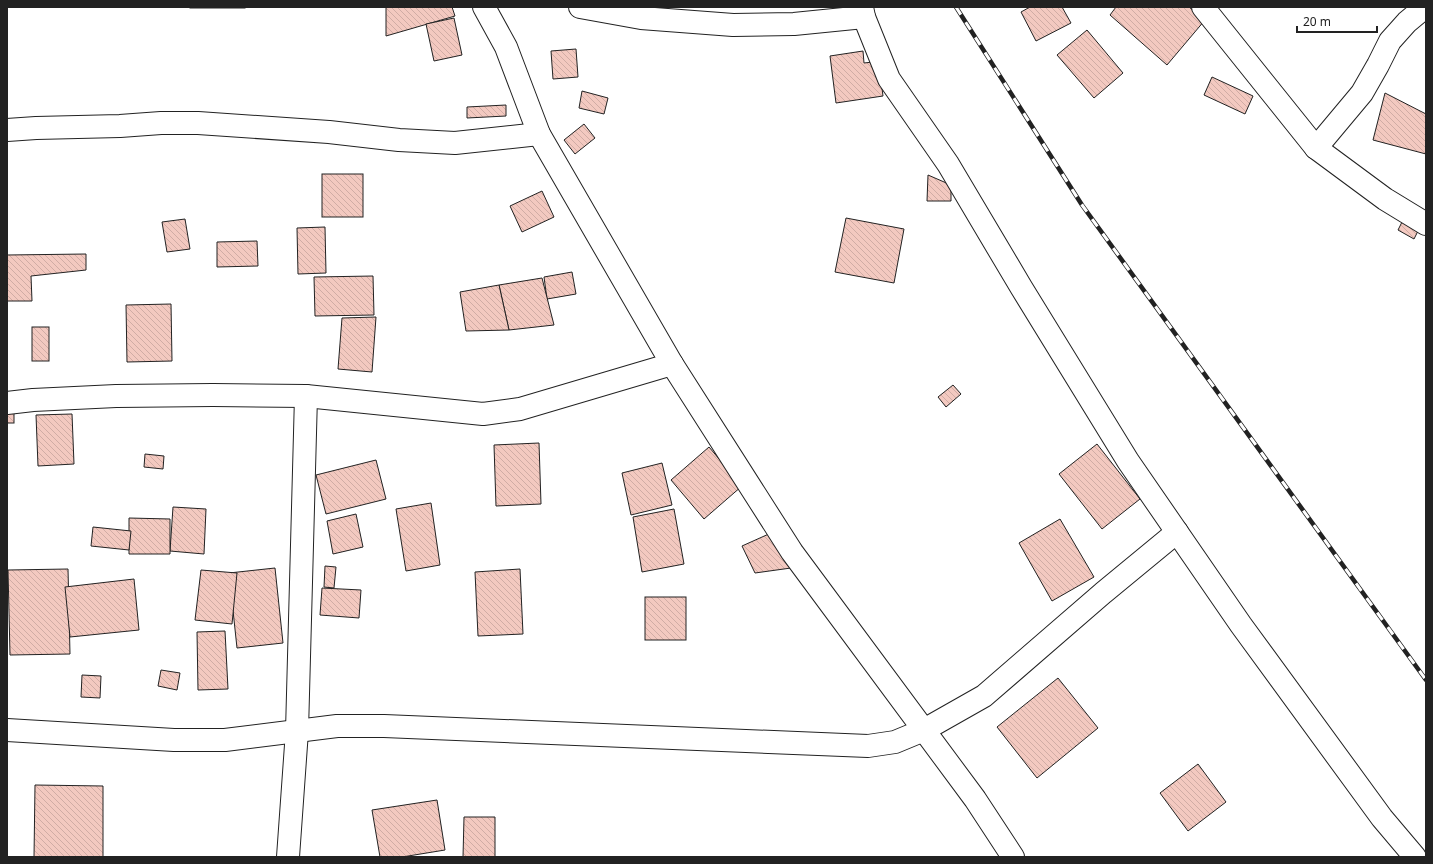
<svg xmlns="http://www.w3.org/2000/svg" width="1433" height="864" font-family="'Noto Sans',sans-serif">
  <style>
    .building { fill: url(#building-back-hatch); stroke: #222 }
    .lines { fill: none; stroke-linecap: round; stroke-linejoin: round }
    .minor-casing { stroke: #222; stroke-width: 24 }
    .minor { stroke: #fff; stroke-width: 22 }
    .rail-casing { stroke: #222; stroke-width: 4.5 }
    .rail { stroke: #fff; stroke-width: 3; stroke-dasharray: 9; stroke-linecap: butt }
  </style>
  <defs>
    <pattern id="building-back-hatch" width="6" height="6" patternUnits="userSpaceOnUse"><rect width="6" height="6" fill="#f3c9c0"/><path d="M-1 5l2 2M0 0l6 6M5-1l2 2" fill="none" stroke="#d0aca5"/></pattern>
  </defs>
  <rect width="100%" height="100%" fill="#fff"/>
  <g class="building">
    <rect x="190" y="7" width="55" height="1"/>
    <polygon points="386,7 452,7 455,16 386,36"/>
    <polygon points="1030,7 1062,7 1071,23 1036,41 1021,12"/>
    <polygon points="1116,7 1189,7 1205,20 1167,65 1110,15"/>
    <polygon points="454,18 462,55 434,61 426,24"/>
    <polygon points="1087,30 1123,73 1094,98 1057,55"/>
    <polygon points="576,49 578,77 553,79 551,51"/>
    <polygon points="863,51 864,63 873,62 875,74 880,73 883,96 836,103 830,56"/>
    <polygon points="1212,77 1253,96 1245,114 1204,95"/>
    <polygon points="582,91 608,98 604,114 579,108"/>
    <polygon points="1385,93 1426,114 1426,154 1373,140"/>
    <polygon points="506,105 506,116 467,118 467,107"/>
    <polygon points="584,124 595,138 575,154 564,140"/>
    <rect x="322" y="174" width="41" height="43"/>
    <polygon points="928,175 951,185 951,201 927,201"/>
    <polygon points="542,191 554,217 522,232 510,206"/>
    <polygon points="846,218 904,229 894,283 835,272"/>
    <polygon points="185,219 190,249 167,252 162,222"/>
    <polygon points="1403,220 1419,229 1414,239 1398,230"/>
    <polygon points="325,227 326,273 298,274 297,228"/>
    <polygon points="257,241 258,266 217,267 217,242"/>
    <polygon points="86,254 86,270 31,276 32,301 7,301 7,255"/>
    <polygon points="572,272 576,294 547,299 544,277"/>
    <polygon points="373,276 374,315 315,316 314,277"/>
    <polygon points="542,278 554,325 509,330 499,285"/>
    <polygon points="499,285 509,330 466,331 460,292"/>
    <polygon points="171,304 172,361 127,362 126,305"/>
    <polygon points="376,317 372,372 338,369 342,318"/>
    <rect x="32" y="327" width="17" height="34"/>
    <polygon points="953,385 961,394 946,407 938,397"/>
    <rect x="7" y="404" width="7" height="19"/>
    <polygon points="72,414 74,464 38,466 36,415"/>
    <polygon points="539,443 541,504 496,506 494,445"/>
    <polygon points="1097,444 1140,499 1102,529 1059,474"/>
    <polygon points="709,447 742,486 704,519 671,480"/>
    <polygon points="145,454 164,456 163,469 144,467"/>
    <polygon points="376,460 386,499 326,514 316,475"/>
    <polygon points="662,463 672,505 631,515 622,473"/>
    <polygon points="431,503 440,565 406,571 396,509"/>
    <polygon points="173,507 206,509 204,554 170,551"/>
    <polygon points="674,509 684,564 642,572 633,517"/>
    <polygon points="356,514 363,547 333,554 327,521"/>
    <polygon points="129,518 170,519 170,554 129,554"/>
    <polygon points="1060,519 1094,577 1052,601 1019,543"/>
    <polygon points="93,527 131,531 129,550 91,546"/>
    <polygon points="771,533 791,568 755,573 742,546"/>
    <polygon points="325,566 336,567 334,588 324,587"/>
    <polygon points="275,568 283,643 237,648 229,573"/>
    <polygon points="68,569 70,654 10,655 8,570"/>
    <polygon points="520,569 523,634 478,636 475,572"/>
    <polygon points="201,570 237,573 232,624 195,620"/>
    <polygon points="134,579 139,630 70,637 65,587"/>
    <polygon points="322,588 361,590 359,618 320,615"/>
    <rect x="645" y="597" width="41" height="43"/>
    <polygon points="225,631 228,689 198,690 197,632"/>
    <polygon points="161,670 180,673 177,690 158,686"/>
    <polygon points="82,675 101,676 100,698 81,697"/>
    <polygon points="1058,678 1098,728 1037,778 997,727"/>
    <polygon points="1198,764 1226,802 1188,831 1160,793"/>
    <polygon points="35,785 103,786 103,857 34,857"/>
    <polygon points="437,800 445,850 402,857 380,857 372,810"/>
    <polygon points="464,817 495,817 495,857 463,857"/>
  </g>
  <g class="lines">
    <defs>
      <g id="minor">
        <polyline points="484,7 506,47 539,134 672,364 792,552 975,799 1013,857"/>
        <polyline points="580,7 641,18 733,25 794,24 864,17"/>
        <polyline points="862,7 864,17 889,79 948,164 1021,287 1128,461 1241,625 1382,818 1415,857"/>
        <polyline points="1203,7 1316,148 1385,199 1426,224"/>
        <polyline points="7,130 36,128 120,126 161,123 198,123 329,132 399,140 455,143 539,134"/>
        <polyline points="1316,148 1362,93 1378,65 1390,41 1407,22 1425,7"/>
        <polyline points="7,403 33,400 116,396 213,395 306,396 483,414 520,409 672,364"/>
        <polyline points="7,730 174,740 225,740 337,726 384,726 868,746 895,742 924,730 984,696 1103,593 1177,532"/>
        <polyline points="288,857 297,731 306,396"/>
      </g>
    </defs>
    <use href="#minor" class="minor-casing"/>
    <use href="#minor" class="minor"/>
    <defs>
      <polyline id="rail" points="956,7 1082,205 1426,680"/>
    </defs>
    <use href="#rail" class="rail-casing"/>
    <use href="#rail" class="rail"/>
  </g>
  <rect width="1433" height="864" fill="none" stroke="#222222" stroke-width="16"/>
  <path d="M1297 26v6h80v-6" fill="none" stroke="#222222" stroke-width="2"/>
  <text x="1303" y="26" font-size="12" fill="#222222" stroke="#ffffff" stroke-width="3" paint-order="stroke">20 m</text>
</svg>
